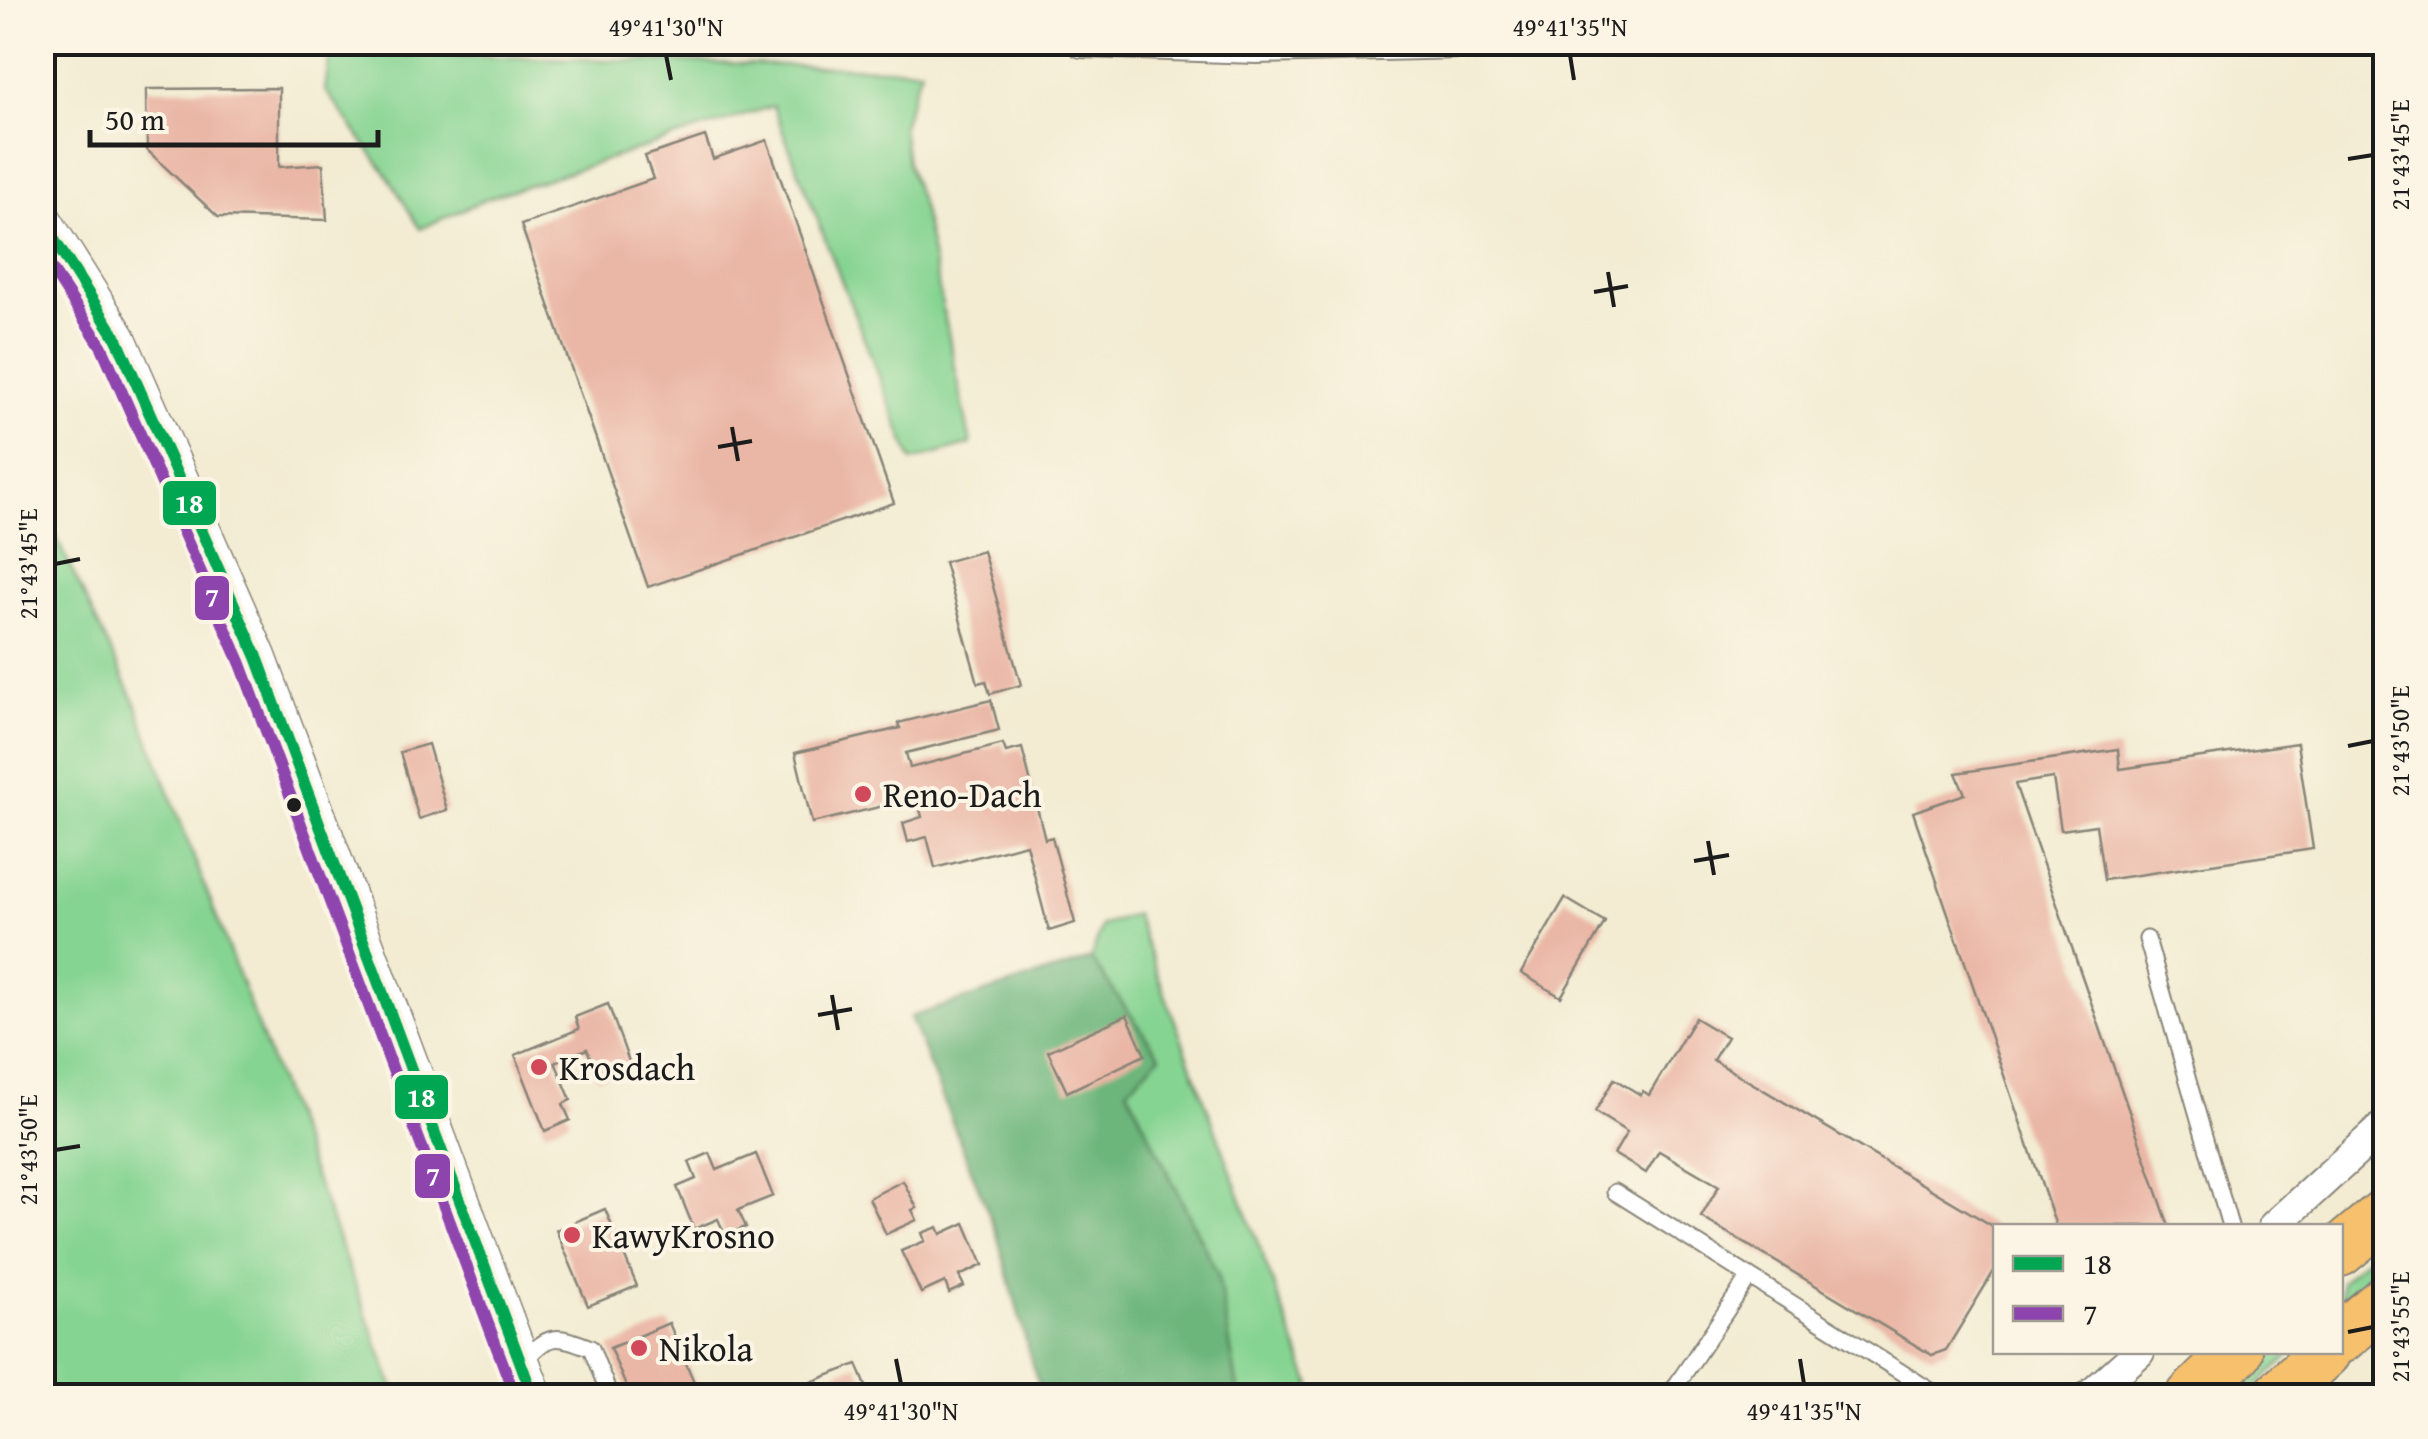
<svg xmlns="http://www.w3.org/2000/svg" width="2428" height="1439" font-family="'Gentium Book Plus',serif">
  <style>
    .green { fill: #86d492; stroke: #517857; stroke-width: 2.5 }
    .forest { fill: #6cb67c; stroke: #44694c; stroke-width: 2.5 }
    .building { fill: #eab6a5 }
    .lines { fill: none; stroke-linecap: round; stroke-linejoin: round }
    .service-casing { stroke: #888478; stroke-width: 19 }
    .minor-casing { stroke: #888478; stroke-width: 34 }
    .tertiary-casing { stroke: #888478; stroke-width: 41 }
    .primary-casing { stroke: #888478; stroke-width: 54 }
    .path { stroke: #888478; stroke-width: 6; stroke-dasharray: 2.5 8; stroke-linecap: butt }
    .service { stroke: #fff; stroke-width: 15 }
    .minor { stroke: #fff; stroke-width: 30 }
    .tertiary { stroke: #fff; stroke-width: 38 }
    .primary { stroke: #f7c06c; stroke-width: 50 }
    .bus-1-casing { stroke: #fcf5e5; stroke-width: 20 }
    .bus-2-casing { stroke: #fcf5e5; stroke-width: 20 }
    .bus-1 { stroke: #00a651; stroke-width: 12 }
    .bus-2 { stroke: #8e44ad; stroke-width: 12 }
    .ticks { fill: none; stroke: #1c1c1c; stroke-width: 4 }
    .poi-dot { fill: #d1495b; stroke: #fcf5e5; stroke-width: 4 }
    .bus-dot { fill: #1c1c1c; stroke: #fcf5e5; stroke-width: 4 }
    .labels { text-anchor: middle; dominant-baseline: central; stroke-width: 8; stroke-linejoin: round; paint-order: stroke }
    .poi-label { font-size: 35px; fill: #1c1c1c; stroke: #fcf5e5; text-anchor: start }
    .line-badge { stroke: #fcf5e5; stroke-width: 4 }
    .badge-label { font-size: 28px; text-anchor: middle; font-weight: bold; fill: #fff }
    .neatline { fill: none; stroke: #1c1c1c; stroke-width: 4 }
    .ticks-label { font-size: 25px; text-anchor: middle; fill: #1c1c1c }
  </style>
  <rect width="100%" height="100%" fill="#fcf5e5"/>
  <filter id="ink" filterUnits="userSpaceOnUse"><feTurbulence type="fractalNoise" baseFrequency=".01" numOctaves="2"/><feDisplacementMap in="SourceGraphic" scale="20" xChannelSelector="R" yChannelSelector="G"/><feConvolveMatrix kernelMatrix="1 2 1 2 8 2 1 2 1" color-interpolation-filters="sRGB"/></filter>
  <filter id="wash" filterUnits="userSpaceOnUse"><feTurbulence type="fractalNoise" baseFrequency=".0048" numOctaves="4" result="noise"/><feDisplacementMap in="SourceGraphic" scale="40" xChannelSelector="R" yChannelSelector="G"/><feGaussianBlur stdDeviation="2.25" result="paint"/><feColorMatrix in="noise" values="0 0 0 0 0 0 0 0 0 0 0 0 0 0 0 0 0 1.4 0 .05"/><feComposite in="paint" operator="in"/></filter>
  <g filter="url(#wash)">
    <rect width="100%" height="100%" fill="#f3ecd3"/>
    <g class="green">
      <polygon points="330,52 921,69 902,125 907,163 922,207 971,444 912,461 773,106 488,198 420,229 388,176 325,90"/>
      <polygon points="43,510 136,704 397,1396 43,1396"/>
      <polygon points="1135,914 1315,1396 1239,1396 1218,1275 1127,1088 1160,1056 1091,959 1102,926"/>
      <polygon points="2385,1241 2385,1263 2341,1309 2341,1281"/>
      <polygon points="2266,1352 2294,1352 2246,1396 2219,1396"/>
    </g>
    <polygon class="forest" points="1091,959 1160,1056 1127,1089 1218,1275 1239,1396 1041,1396 997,1234 910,1017"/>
    <g id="blocks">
      <g class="building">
        <polygon points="279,88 279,167 323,164 327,220 218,217 147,150 146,89"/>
        <polygon points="705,136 713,159 767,140 894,503 648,587 521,225 653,179 645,156"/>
        <polygon points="983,551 1021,685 990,694 986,681 978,683 944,562"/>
        <polygon points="991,700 999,730 906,753 910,768 1003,744 1006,752 1022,748 1045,839 1052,837 1075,923 1049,931 1026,844 935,868 927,837 908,842 903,823 922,817 917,798 812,823 795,753 900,728 898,723"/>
        <polygon points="2297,743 2313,849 2104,880 2096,825 2061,830 2053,778 2015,784 2169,1226 2056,1226 1913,812 1965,794 1956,773 2118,749 2120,769"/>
        <polygon points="428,744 447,810 419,819 400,752"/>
        <polygon points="1565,898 1605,922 1561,997 1521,973"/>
        <polygon points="608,1004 631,1067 598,1078 587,1049 555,1062 571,1100 563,1104 570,1120 545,1131 515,1055 579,1029 575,1017"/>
        <polygon points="1127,1015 1145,1055 1067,1092 1048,1051"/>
        <polygon points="1695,1018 1727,1037 1713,1060 1996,1228 1996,1268 1946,1350 1932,1355 1701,1217 1719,1186 1659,1151 1646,1173 1614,1154 1627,1132 1595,1112 1614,1079 1641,1095 1643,1091 1649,1095"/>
        <polygon points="710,1153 717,1170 756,1154 773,1196 738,1210 746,1227 725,1235 718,1219 694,1229 677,1187 696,1179 689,1162"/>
        <polygon points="903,1181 917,1208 912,1210 917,1220 886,1234 869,1198"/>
        <polygon points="605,1209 637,1286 588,1306 556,1230"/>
        <polygon points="965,1223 983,1265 959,1276 964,1286 949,1293 945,1282 921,1293 901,1251 925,1241 922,1233 938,1227 941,1234"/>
        <polygon points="669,1323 700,1396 630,1396 610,1348"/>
        <polygon points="857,1364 870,1396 794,1396 791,1390"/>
      </g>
    </g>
  </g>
  <g filter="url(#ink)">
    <use href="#blocks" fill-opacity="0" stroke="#888478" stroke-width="2.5"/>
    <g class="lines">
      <defs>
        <g id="service">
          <polyline points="2147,939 2230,1226"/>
          <polyline points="1615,1192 1939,1396"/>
          <path d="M524 1362C548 1332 557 1335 591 1348L610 1396"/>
          <polyline points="1669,1396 1749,1277"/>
        </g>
        <g id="minor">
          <polyline points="1082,42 1257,48 1502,42"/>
          <polyline points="2274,1226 2386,1124"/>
          <polyline points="2090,1396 2139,1352"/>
        </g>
        <polyline id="tertiary" points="42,220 117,339 257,657 533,1396"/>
        <g id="primary">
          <polyline points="2340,1251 2386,1213"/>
          <polyline points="2340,1338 2386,1300"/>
          <polyline points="2192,1396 2237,1352"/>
          <polyline points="2278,1396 2325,1352"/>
        </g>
      </defs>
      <use href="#service" class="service-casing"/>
      <use href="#minor" class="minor-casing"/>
      <use href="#tertiary" class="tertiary-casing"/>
      <use href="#primary" class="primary-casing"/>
      <polyline class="path" points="2362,1396 2386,1377"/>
      <use href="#service" class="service"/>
      <use href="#minor" class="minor"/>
      <use href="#tertiary" class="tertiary"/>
      <use href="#primary" class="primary"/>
      <defs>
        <polyline id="bus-1" points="42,221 117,339 257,657 533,1396"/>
        <polyline id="bus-2" points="42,254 102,347 241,664 515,1396"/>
      </defs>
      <use href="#bus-1" class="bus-1-casing"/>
      <use href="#bus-2" class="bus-2-casing"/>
      <use href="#bus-1" class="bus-1"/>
      <use href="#bus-2" class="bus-2"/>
    </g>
  </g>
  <path class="ticks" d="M666 55 671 80M1570 55 1574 80M2348 159 2373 155M1608 272 1614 307M1594 292 1628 286M732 427 738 461M718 447 752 441M55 564 80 559M2348 746 2373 741M1708 841 1714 875M1694 861 1729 855M832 995 838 1030M818 1015 852 1009M55 1150 80 1146M2348 1332 2373 1327M896 1359 901 1384M1800 1359 1804 1384"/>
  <g class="poi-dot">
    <circle cx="863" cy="794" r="10"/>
    <circle cx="539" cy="1067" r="10"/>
    <circle cx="572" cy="1235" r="10"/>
    <circle cx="639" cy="1348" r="10"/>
  </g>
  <circle class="bus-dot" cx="294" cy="805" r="9"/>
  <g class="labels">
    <g class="poi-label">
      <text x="883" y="794">Reno-Dach</text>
      <text x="559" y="1067">Krosdach</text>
      <text x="592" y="1235">KawyKrosno</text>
      <text x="659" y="1348">Nikola</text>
    </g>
  </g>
  <g class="line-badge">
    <rect x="161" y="479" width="57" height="48" rx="10" fill="#00a651"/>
    <rect x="193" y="574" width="38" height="48" rx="10" fill="#8e44ad"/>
    <rect x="393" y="1073" width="57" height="48" rx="10" fill="#00a651"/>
    <rect x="413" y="1152" width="39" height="48" rx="10" fill="#8e44ad"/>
  </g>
  <g class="badge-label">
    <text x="189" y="513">18</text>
    <text x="212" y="607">7</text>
    <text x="421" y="1107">18</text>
    <text x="433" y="1186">7</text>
  </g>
  <rect width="2428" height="1439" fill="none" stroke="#fcf5e5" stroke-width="110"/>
  <rect x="1993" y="1224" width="350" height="130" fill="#fcf5e5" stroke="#a29e95" stroke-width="2.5"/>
  <rect x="2013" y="1256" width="50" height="15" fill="#00a651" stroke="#a29e95" stroke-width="2.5"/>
  <text x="2083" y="1274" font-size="30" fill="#1c1c1c">18</text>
  <rect x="2013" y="1306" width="50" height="15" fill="#8e44ad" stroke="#a29e95" stroke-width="2.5"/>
  <text x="2083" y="1324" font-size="30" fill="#1c1c1c">7</text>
  <path d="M90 130v15h288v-15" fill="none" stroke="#1c1c1c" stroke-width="5"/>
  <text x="105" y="130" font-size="30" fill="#1c1c1c" stroke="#fcf5e5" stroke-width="8" paint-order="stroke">50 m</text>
  <rect x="55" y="55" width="2318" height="1329" class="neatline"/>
  <g class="ticks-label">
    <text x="666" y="36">49°41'30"N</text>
    <text x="1570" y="36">49°41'35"N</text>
    <text transform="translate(2400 155) rotate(-90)" y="9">21°43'45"E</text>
    <text transform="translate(28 564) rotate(-90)" y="9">21°43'45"E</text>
    <text transform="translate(2400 741) rotate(-90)" y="9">21°43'50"E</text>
    <text transform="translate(28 1150) rotate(-90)" y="9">21°43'50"E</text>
    <text transform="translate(2400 1327) rotate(-90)" y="9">21°43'55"E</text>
    <text x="901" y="1420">49°41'30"N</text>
    <text x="1804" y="1420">49°41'35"N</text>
  </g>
</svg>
